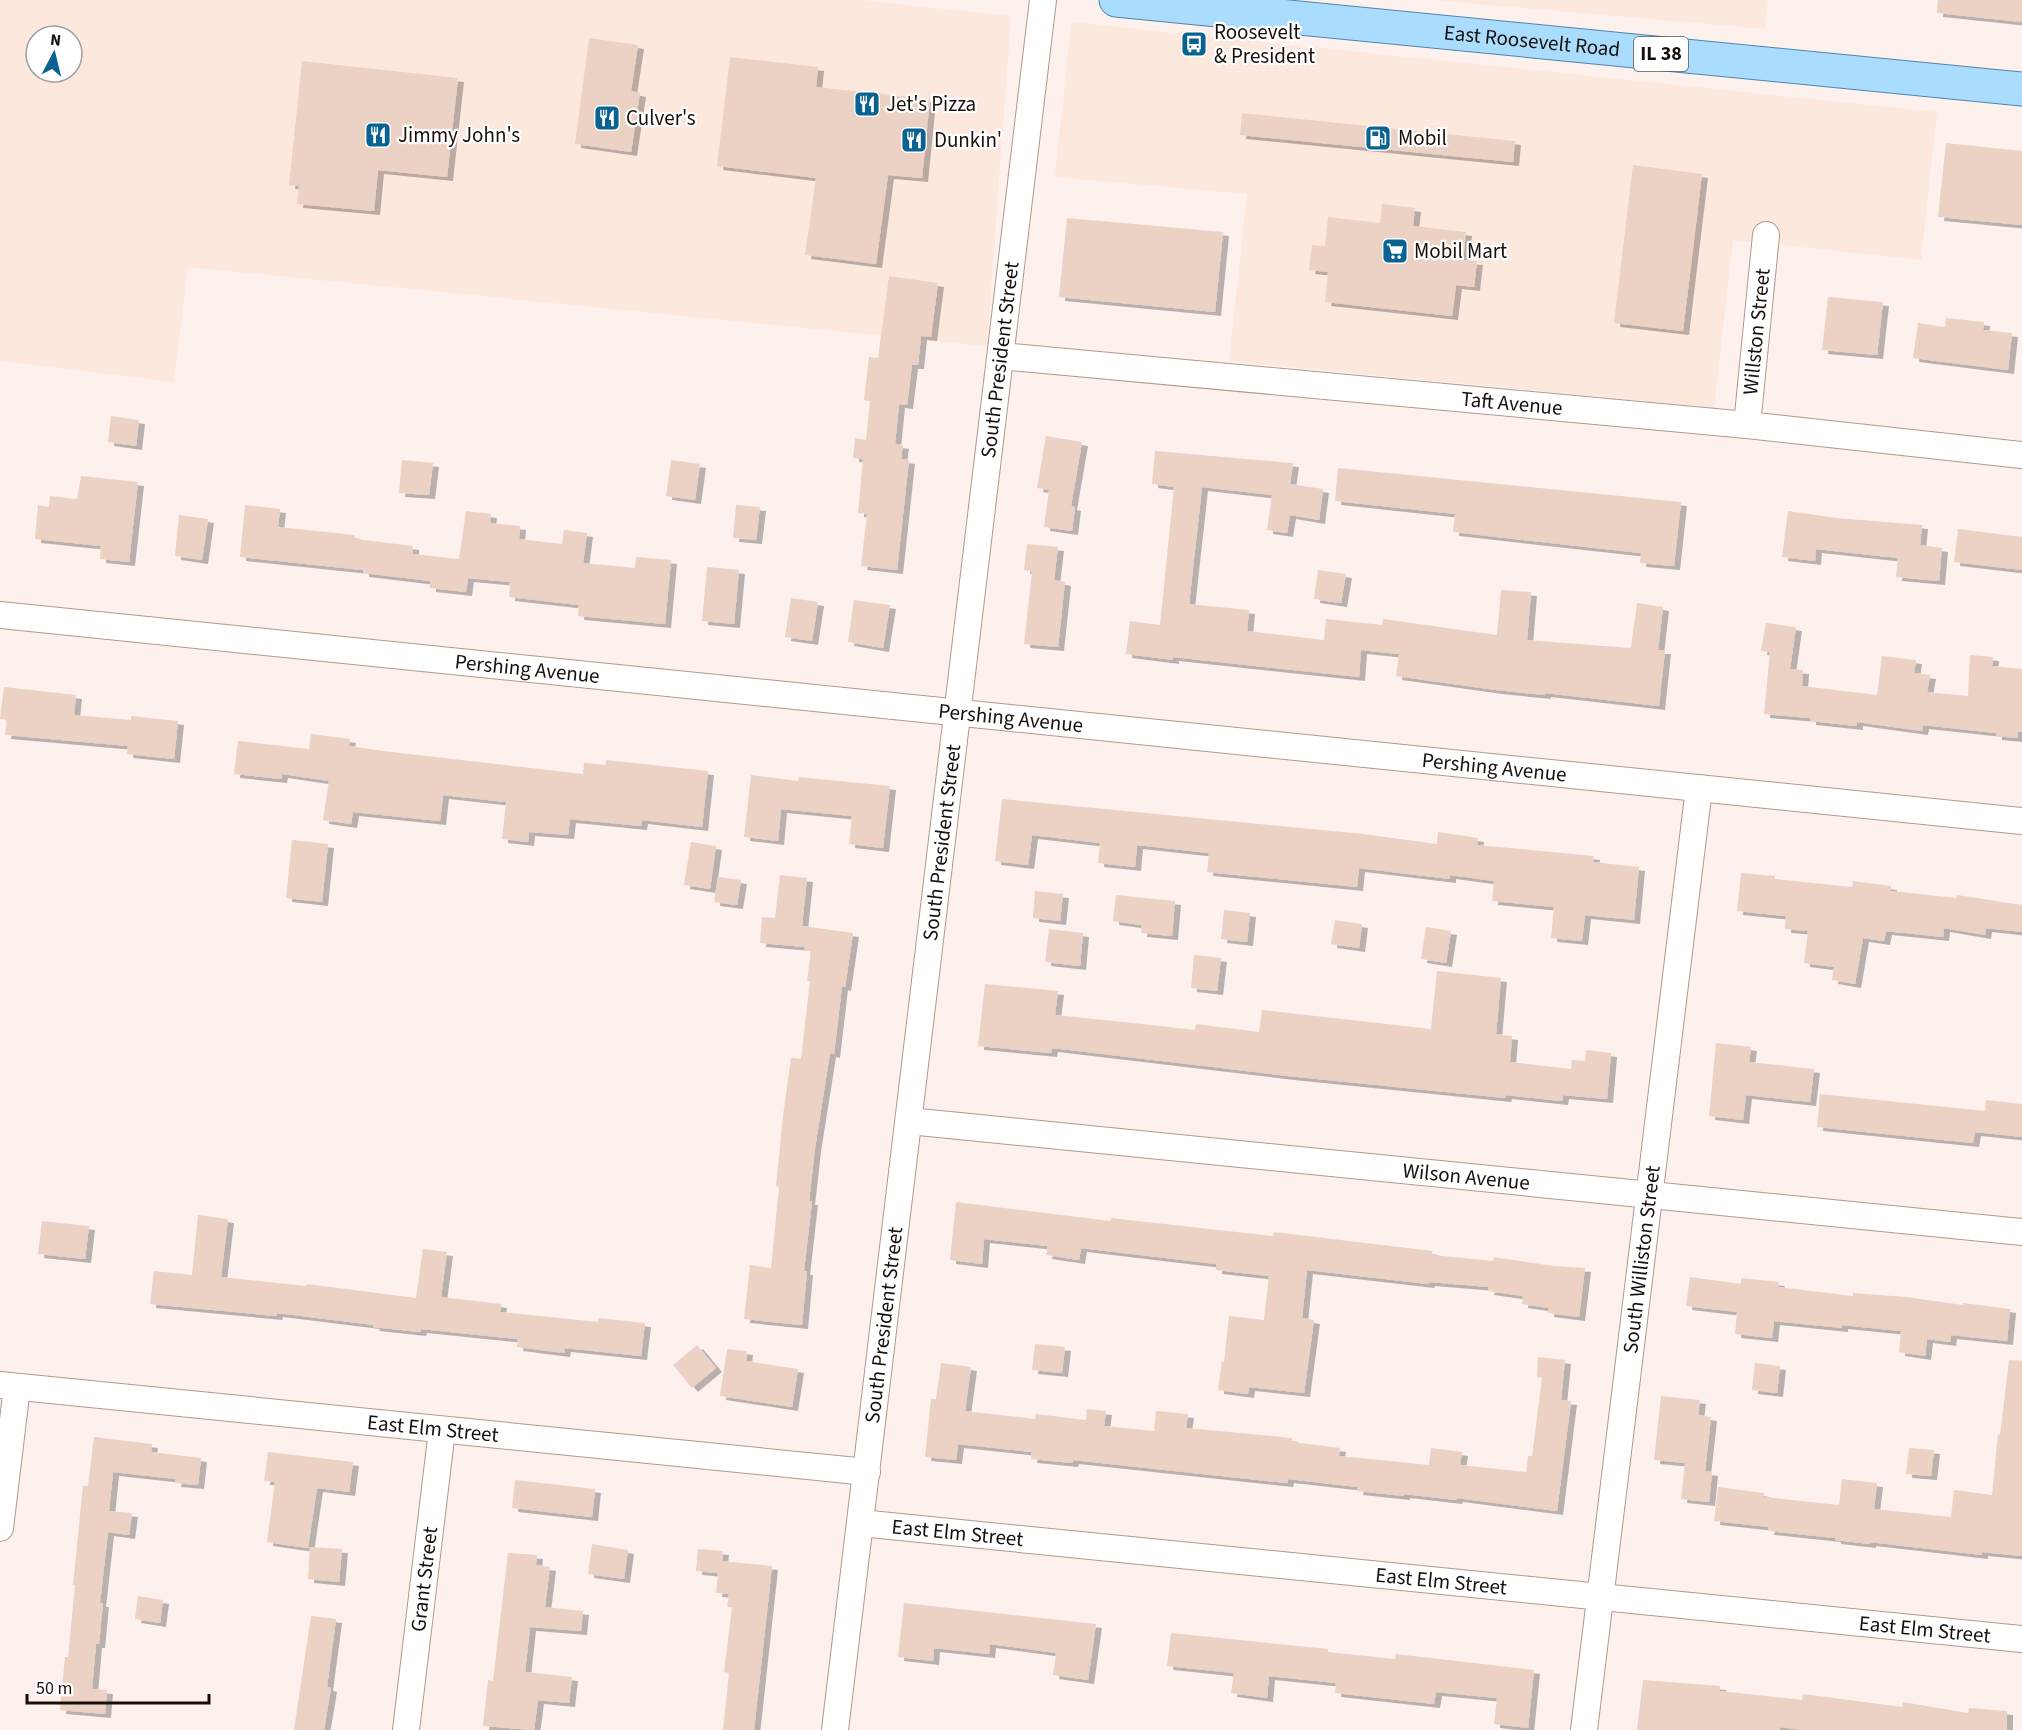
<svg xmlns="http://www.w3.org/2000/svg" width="2022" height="1730" font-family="'Source Sans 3',sans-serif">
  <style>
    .built { fill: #fde8de; fill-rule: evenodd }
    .building { fill: #ebd2c5; filter: url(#shadow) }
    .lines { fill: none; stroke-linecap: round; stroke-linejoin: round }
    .minor-casing { stroke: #b1998d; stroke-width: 28 }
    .primary-casing { stroke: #5285a9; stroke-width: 35 }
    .minor { stroke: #fff; stroke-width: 26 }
    .primary { stroke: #aadcfe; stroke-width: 33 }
    .labels { text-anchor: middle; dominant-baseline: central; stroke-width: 4.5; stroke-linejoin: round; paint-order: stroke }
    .shield { fill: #fff; stroke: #5d5754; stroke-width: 1.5 }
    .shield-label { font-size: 20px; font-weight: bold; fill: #170f0a }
    .poi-label { font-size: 21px; fill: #170f0a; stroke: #fff; text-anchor: start }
    .street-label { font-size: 21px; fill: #170f0a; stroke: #fff }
  </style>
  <defs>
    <filter id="shadow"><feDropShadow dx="6" dy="4" stdDeviation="0" flood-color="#0004"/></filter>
  </defs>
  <rect width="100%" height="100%" fill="#fcf1ec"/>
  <g class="built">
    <path d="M0 0H860L1011 16 987 346 188 267 174 382 0 361ZM36 36H72V72H36Z"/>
    <polygon points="1432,0 1768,0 1765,29"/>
    <polygon points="1071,22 1937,112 1921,260 1733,240 1714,408 1229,361 1247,194 1055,177"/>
  </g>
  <g class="building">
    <polygon points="1938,0 2022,0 2022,22 1937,13"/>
    <polygon points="589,38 638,45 631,91 640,93 631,152 575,144"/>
    <polygon points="730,57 818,67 816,87 930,99 922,178 888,175 876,264 805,255 816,178 717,166"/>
    <polygon points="302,61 458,78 447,177 378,170 374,211 297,204 299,186 289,185"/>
    <polygon points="1242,113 1515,141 1513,162 1240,135"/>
    <polygon points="1946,143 2022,151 2022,225 1938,217"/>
    <polygon points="1633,165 1702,174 1683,331 1614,323"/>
    <polygon points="1382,204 1415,208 1413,226 1466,232 1463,260 1477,261 1474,287 1456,285 1452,316 1325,302 1328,272 1309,270 1312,245 1325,246 1328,217 1380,223"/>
    <polygon points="1067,218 1223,232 1215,312 1059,297"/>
    <polygon points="889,276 938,283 931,337 921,336 918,365 912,365 907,405 899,404 895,444 903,445 901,459 909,460 897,570 861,566 867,514 858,513 863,459 853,458 855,438 866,440 870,401 864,400 869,357 878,358"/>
    <polygon points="1828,297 1883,302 1877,355 1822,350"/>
    <polygon points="1946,318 1984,322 1983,330 2012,333 2008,370 1913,358 1918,323 1945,327"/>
    <polygon points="111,416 139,420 136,446 108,442"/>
    <polygon points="1046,436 1082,442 1071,506 1075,507 1072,531 1044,527 1049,490 1037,488"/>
    <polygon points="1155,451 1293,463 1290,484 1323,489 1319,520 1290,515 1287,533 1267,530 1272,495 1202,487 1189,604 1249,610 1247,631 1324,640 1326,619 1382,625 1383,619 1497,635 1501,590 1531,592 1527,640 1630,648 1631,647 1637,603 1663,607 1658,650 1665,650 1659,706 1545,693 1545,695 1496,690 1396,676 1399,654 1361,650 1359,677 1173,657 1173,660 1126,654 1130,621 1160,625 1174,487 1152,484"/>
    <polygon points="402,460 433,463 429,495 399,493"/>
    <polygon points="671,460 700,464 695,500 666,496"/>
    <polygon points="1338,468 1681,502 1674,566 1640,563 1641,553 1453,532 1455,514 1335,501"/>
    <polygon points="81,476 138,482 129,562 100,559 101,546 35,539 38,505 49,507 50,496 77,499"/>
    <polygon points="245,505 280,509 278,527 355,535 355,539 413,546 413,554 459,559 466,511 491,514 490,523 520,526 519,539 562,544 564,530 587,533 583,563 635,568 636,557 671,560 665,624 578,616 579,605 509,597 510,582 468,578 466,592 430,588 430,581 363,573 363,570 240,557"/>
    <polygon points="736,505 760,507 756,540 733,538"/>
    <polygon points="1788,511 1836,518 1922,525 1920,545 1942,548 1939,581 1896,577 1898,558 1816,549 1815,561 1782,557"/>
    <polygon points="179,515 208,519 202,560 175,556"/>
    <polygon points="1958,529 2022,537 2022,570 1954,562"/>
    <polygon points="1027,544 1058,547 1054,580 1065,582 1058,647 1024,644 1032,571 1024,570"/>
    <polygon points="707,567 739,570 734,624 702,621"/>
    <polygon points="1318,570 1346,574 1341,603 1314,599"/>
    <polygon points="791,598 818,602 812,641 785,637"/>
    <polygon points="854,600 890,605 883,648 848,642"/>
    <polygon points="1766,623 1796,627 1790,669 1803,670 1802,686 1877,695 1882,656 1916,660 1914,673 1930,675 1927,692 1968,696 1970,655 1993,657 1992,666 2022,669 2022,732 2018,732 2017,738 1996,736 1996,733 1923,725 1922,731 1857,722 1857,726 1810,721 1810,718 1764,714 1770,652 1761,651"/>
    <polygon points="4,687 76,695 74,715 131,720 131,716 178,721 174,759 127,754 128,746 5,735 7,720 0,719"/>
    <polygon points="311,734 350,739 349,746 383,751 583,774 584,763 606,765 606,760 708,771 702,827 642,820 641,826 570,819 568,835 529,832 528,842 502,839 506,802 443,795 440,821 353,812 351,824 323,820 329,781 282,774 281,779 234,774 238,741 309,749"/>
    <polygon points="751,775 798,781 799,777 890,786 883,848 849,844 852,816 781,809 778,841 744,837"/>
    <polygon points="1002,799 1363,834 1437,844 1438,832 1478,838 1477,845 1594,856 1593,862 1639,867 1634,920 1585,915 1582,941 1551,938 1554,907 1492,901 1494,881 1450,875 1450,879 1359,868 1357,887 1207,872 1209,853 1137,845 1135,867 1098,863 1100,843 1032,835 1028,865 995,861"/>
    <polygon points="292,840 328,844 322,902 286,898"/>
    <polygon points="691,842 716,846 710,889 684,885"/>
    <polygon points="1741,873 1775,876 1775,879 1852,887 1853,881 1891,886 1891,891 1956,898 1957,895 2022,905 2022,932 1986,928 1985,935 1944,928 1943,937 1886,931 1884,941 1863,938 1855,984 1832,980 1834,967 1804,963 1808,931 1785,929 1786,916 1737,911"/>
    <polygon points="780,875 807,878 802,926 853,933 845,987 842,986 834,1054 830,1053 815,1148 809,1201 812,1201 804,1271 807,1271 802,1325 744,1319 750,1265 771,1268 779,1187 776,1186 783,1116 791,1058 801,1059 810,981 807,981 811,951 804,951 805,947 760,943 762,917 775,918"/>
    <polygon points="718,877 741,880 737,905 714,902"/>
    <polygon points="1035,891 1063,894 1060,921 1033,918"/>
    <polygon points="1116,895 1175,901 1172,936 1141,933 1142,925 1113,921"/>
    <polygon points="1224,910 1250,913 1247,942 1221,939"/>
    <polygon points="1335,920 1362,924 1359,948 1331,944"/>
    <polygon points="1426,927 1451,931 1446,963 1421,959"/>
    <polygon points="1049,929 1083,933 1080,966 1045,962"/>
    <polygon points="1194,955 1221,958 1217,991 1191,988"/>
    <polygon points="1437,971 1501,978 1496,1034 1512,1036 1510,1062 1571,1069 1572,1060 1585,1061 1586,1050 1611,1053 1607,1099 1563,1095 1562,1101 1506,1095 1505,1098 1288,1076 1052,1048 1051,1053 978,1046 985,984 1058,991 1055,1015 1133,1023 1195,1030 1196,1024 1259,1032 1262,1010 1431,1029"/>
    <polygon points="1716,1043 1751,1047 1749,1062 1814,1069 1810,1102 1746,1095 1743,1120 1709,1116"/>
    <polygon points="1820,1094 1985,1111 1986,1100 2022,1104 2022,1137 1975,1132 1973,1143 1817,1127"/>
    <polygon points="956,1202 1110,1221 1111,1218 1273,1236 1274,1232 1432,1251 1432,1255 1493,1261 1494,1257 1553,1266 1585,1268 1579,1317 1548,1313 1549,1308 1522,1304 1523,1296 1488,1291 1489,1287 1429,1282 1428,1284 1307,1270 1302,1318 1314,1320 1304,1393 1249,1387 1248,1394 1218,1390 1222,1361 1224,1362 1229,1316 1264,1320 1269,1276 1216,1270 1216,1264 1081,1248 1079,1260 1046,1255 1048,1246 984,1239 982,1264 950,1260"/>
    <polygon points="198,1215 228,1219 221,1277 306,1286 307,1284 416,1298 423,1249 447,1252 441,1297 501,1304 500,1312 598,1322 598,1318 645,1323 641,1356 565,1348 564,1353 517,1347 518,1339 421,1329 420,1332 373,1327 374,1325 277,1313 276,1316 150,1304 154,1271 192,1275"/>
    <polygon points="42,1221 89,1226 85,1259 38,1254"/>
    <polygon points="1690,1277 1741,1284 1741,1278 1779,1282 1778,1287 1853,1296 1853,1293 1906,1297 1963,1305 1963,1303 2010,1309 2007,1341 1951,1335 1950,1342 1927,1339 1925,1356 1899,1352 1901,1331 1842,1325 1842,1328 1774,1321 1772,1338 1735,1334 1737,1312 1686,1306"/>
    <polygon points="1035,1344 1065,1347 1062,1373 1032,1370"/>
    <polygon points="697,1345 716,1368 692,1388 673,1365"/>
    <polygon points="727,1349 747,1351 746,1361 798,1369 792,1407 720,1396"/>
    <polygon points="1538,1357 1565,1360 1561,1400 1571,1401 1557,1511 1457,1498 1456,1500 1404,1494 1404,1496 1357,1491 1358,1487 1288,1479 1287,1483 1073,1460 1072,1463 1031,1459 1032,1452 958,1444 956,1460 925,1457 931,1399 936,1399 941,1363 971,1367 965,1411 1035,1419 1036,1414 1086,1420 1087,1409 1106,1411 1104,1426 1154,1431 1156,1411 1188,1414 1186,1428 1292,1438 1292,1442 1340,1448 1339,1456 1429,1465 1431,1448 1462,1452 1460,1465 1526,1472 1528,1456 1532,1456 1542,1378 1537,1377"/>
    <polygon points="2009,1360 2022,1361 2022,1556 1982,1552 1982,1555 1870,1542 1870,1544 1835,1540 1835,1538 1768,1531 1769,1527 1714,1521 1718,1487 1764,1493 1764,1497 1839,1505 1842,1479 1877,1483 1874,1509 1951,1517 1954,1490 1992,1495 1998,1434 2000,1435"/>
    <polygon points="1755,1363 1780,1366 1777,1393 1752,1390"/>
    <polygon points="1661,1396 1700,1400 1698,1415 1711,1417 1705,1471 1712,1472 1709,1502 1681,1499 1685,1463 1654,1460"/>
    <polygon points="94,1437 152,1444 151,1452 201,1458 198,1485 175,1483 176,1479 113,1472 109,1511 132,1513 129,1535 108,1532 100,1603 103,1603 99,1644 96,1644 92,1689 107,1690 105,1714 60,1710 65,1657 68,1657 75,1585 73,1585 83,1486 88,1486"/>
    <polygon points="1909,1448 1934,1450 1931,1476 1906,1474"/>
    <polygon points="268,1452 353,1462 349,1492 317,1488 308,1548 267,1542 275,1482 264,1481"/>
    <polygon points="515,1480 595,1489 592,1517 512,1508"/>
    <polygon points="592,1544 628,1550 624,1579 588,1574"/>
    <polygon points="310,1547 342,1549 339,1582 308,1579"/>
    <polygon points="698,1549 723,1551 722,1561 772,1566 754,1730 723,1730 729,1673 724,1672 732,1607 727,1607 729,1594 716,1593 718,1573 696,1571"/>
    <polygon points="508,1553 537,1555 536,1565 550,1567 545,1607 583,1611 581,1631 530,1627 525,1672 572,1677 569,1703 538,1700 534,1730 483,1726 488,1680 493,1681"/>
    <polygon points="138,1596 163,1600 160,1623 135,1619"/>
    <polygon points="904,1603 1096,1624 1088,1680 1053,1675 1056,1653 990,1644 989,1654 934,1648 933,1661 898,1657"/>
    <polygon points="311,1616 336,1619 327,1687 331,1688 324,1730 294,1730"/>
    <polygon points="1171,1633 1328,1649 1328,1652 1395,1659 1396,1654 1534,1670 1528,1728 1494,1724 1497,1698 1436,1692 1434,1704 1335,1693 1336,1683 1269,1676 1267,1698 1231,1693 1234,1673 1167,1666"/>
    <polygon points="1643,1680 1720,1686 1720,1691 1802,1700 1803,1694 1902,1707 1903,1702 1968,1713 1969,1708 2007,1711 2007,1730 1802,1730 1780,1727 1780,1730 1637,1730"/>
  </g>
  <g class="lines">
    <defs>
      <g id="minor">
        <path id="s1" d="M1001 356 1747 425 2022 455"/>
        <path id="s2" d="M1747 425 1766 235"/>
        <path id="s3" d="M0 615 2022 821"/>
        <path id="s4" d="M909 1121 2022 1232"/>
        <path id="s5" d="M0 1385 867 1472"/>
        <path id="s6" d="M860 1523 2022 1639"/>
        <polyline points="0,1528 17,1387"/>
        <path id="s7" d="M406 1730 442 1430"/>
        <path id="s8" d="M835 1730 1043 0"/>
        <path id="s9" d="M1584 1730 1699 788"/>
      </g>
      <g id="primary">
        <path id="s10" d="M1116 0 2022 89"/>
      </g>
    </defs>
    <use href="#minor" class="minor-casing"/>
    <use href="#primary" class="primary-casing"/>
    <use href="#minor" class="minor"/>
    <use href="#primary" class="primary"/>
  </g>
  <defs>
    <symbol id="bus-square" viewBox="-11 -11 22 22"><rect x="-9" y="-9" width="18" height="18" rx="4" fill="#0a6293" stroke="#fff"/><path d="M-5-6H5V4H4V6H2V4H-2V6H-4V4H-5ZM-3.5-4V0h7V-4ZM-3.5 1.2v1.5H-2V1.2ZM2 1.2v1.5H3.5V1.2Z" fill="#fff"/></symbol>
    <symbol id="restaurant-square" viewBox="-11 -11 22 22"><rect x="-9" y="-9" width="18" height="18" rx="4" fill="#0a6293" stroke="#fff"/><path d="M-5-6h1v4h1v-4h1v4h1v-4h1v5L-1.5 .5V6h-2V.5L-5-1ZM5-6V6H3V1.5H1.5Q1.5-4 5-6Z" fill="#fff"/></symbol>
    <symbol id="fuel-square" viewBox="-11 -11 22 22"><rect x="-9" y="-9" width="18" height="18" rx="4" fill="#0a6293" stroke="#fff"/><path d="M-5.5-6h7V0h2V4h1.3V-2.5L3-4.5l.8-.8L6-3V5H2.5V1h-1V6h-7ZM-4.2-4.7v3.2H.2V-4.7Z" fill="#fff"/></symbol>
    <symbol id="supermarket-square" viewBox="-11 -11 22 22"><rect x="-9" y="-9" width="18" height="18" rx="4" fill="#0a6293" stroke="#fff"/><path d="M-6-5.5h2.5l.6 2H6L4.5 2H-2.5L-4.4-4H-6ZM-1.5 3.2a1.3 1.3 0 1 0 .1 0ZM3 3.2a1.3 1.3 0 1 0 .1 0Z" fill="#fff"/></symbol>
  </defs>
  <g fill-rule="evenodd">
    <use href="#bus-square" x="1179" y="29" width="30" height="30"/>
    <use href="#restaurant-square" x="852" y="89" width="30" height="30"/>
    <use href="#restaurant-square" x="592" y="103" width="30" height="30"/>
    <use href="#restaurant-square" x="363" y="120" width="30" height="30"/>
    <use href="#fuel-square" x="1363" y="123" width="30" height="30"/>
    <use href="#restaurant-square" x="899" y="125" width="30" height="30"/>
    <use href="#supermarket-square" x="1380" y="236" width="30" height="30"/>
  </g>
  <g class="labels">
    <rect class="shield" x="1634" y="37" width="54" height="34" rx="4.5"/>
    <g class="shield-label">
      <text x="1661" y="54">IL 38</text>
    </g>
    <g class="poi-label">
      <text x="1214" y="32">Roosevelt<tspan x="1214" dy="24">&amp; President</tspan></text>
      <text x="886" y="104">Jet's Pizza</text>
      <text x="626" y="118">Culver's</text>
      <text x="398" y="135">Jimmy John's</text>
      <text x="1398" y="138">Mobil</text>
      <text x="934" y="140">Dunkin'</text>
      <text x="1414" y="251">Mobil Mart</text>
    </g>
    <g class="street-label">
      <text stroke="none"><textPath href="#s10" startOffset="418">East Roosevelt Road</textPath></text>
      <text stroke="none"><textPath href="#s2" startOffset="94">Willston Street</textPath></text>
      <text stroke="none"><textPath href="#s8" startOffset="1380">South President Street</textPath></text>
      <text stroke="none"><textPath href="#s1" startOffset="513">Taft Avenue</textPath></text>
      <text stroke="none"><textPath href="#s3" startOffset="530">Pershing Avenue</textPath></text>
      <text stroke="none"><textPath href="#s3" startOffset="1016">Pershing Avenue</textPath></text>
      <text stroke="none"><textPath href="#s3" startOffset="1502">Pershing Avenue</textPath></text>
      <text stroke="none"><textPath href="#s8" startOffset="894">South President Street</textPath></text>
      <text stroke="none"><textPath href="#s4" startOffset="560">Wilson Avenue</textPath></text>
      <text stroke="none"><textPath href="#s9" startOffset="474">South Williston Street</textPath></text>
      <text stroke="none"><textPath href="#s8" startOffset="408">South President Street</textPath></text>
      <text stroke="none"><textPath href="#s5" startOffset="435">East Elm Street</textPath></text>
      <text stroke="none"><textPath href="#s6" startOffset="98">East Elm Street</textPath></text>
      <text stroke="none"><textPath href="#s7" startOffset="152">Grant Street</textPath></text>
      <text stroke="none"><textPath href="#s6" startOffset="584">East Elm Street</textPath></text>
      <text stroke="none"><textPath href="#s6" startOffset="1070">East Elm Street</textPath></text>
    </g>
  </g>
  <g transform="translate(54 54) rotate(7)"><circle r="28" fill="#ffffff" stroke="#a29f9d" stroke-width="1.5"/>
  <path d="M0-4.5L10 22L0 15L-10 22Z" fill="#0a6293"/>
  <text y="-9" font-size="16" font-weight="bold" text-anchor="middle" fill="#170f0a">N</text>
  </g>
  <path d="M27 1694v9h182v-9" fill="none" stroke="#170f0a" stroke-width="3"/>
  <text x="36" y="1694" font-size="18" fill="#170f0a" stroke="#ffffff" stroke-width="4.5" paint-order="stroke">50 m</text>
</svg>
